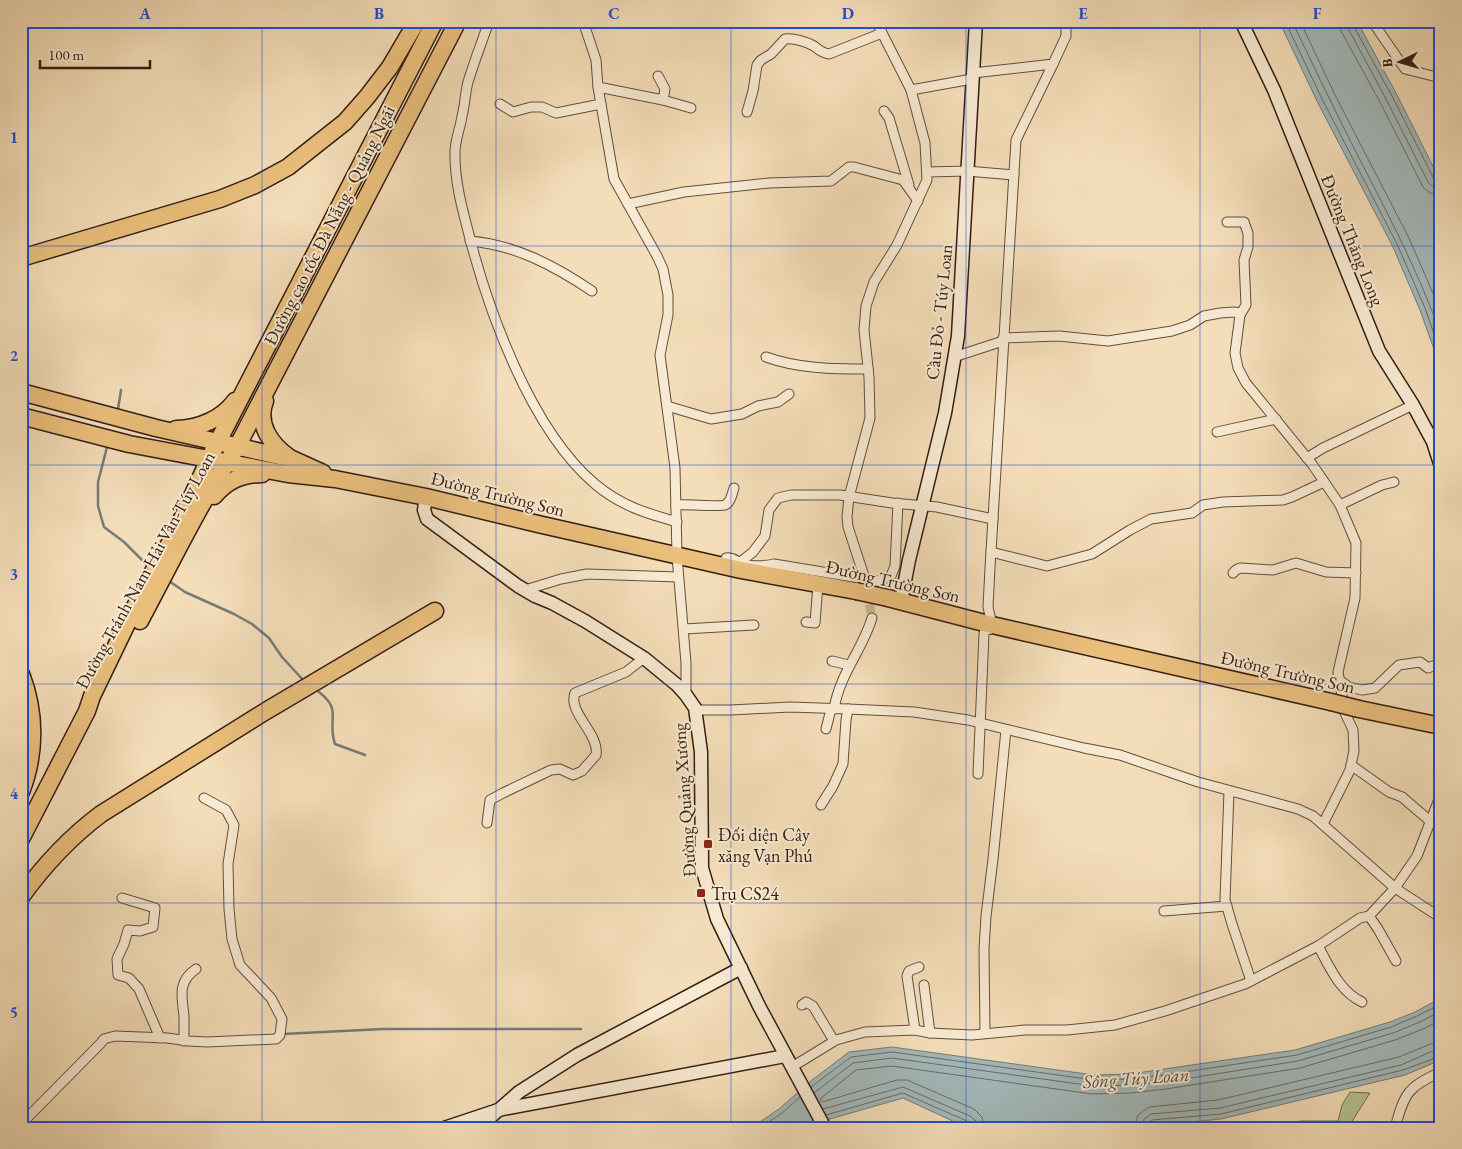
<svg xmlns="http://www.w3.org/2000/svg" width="1462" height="1149" font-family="'EB Garamond',serif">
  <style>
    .green { fill: #b5c294; stroke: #747054 }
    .water { fill: #a2b9bb; stroke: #757b78 }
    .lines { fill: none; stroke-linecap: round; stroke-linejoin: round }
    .shore { stroke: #6a6b67; stroke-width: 1 }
    .stream { stroke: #757b78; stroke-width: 2.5 }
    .street-tunnel { stroke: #cdb798; stroke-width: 9; stroke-dasharray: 9 4.5; stroke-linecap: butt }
    .street-casing { stroke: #624d3c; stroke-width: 11 }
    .secondary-casing { stroke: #321d13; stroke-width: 15 }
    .highway-casing { stroke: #321d13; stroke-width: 19 }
    .street { stroke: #f8ead2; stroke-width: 9 }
    .secondary { stroke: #f8ead2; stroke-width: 12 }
    .highway { stroke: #eabf7c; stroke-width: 16 }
    .highway-bridge-casing { stroke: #321d13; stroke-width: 19; stroke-linecap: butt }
    .highway-bridge { stroke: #eabf7c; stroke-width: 16 }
    .grid { fill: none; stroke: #1d4ed8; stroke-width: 1; stroke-opacity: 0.55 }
    .poi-dot { fill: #8f2418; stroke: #f8ead2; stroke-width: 2 }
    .labels { text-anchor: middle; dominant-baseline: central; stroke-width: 4; stroke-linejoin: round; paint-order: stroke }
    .street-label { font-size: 18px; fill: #321d13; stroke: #f8ead2 }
    .poi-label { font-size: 18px; fill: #321d13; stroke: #f8ead2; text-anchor: start }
    .water-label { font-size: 19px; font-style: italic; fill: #544c45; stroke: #f8ead2 }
    .neatline { fill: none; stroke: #1d4ed8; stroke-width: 2 }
    .grid-label { font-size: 16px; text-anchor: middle; font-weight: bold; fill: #1d4ed8 }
  </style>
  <rect width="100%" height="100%" fill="#f4deb9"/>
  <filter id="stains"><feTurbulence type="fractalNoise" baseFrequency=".004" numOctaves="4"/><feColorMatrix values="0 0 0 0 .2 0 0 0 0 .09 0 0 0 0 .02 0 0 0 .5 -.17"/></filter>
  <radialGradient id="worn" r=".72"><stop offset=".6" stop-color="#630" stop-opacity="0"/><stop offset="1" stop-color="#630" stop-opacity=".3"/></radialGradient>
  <polygon class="green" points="1350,1092 1370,1093 1351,1123 1332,1128 1279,1127 1301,1121 1338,1121 1342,1105"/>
  <g class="water">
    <polygon points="1279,21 1357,21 1396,93 1441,182 1441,369 1420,310 1393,247 1318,103"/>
    <polygon points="1441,998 1441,1060 1405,1075 1221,1119 1130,1128 974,1128 957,1123 903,1098 823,1121 810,1128 751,1128 779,1109 812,1080 849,1052 892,1047 1094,1075 1130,1074 1295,1050 1390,1022 1415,1012"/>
  </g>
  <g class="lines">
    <g class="shore">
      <polyline points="1285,21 1323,101 1397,244 1425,308 1441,354"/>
      <path d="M1292 21C1314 67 1336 113 1359 158 1389 216 1419 273 1441 335"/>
      <polyline points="1300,21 1335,95 1409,238 1441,312"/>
      <polyline points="1339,21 1341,31 1380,102 1423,187 1430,193 1441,196"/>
      <polyline points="1347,21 1348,28 1386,99 1428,182 1433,187 1441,188"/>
      <polyline points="1353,21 1353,25 1392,96 1434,179 1437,182 1441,182"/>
      <polyline points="811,1087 851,1057 892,1052 1094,1080 1130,1079 1164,1075 1297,1055 1391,1027 1417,1016 1441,1004"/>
      <polyline points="814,1093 853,1063 892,1058 1093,1086 1130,1085 1165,1082 1298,1061 1393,1033 1420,1022 1441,1011"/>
      <polyline points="823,1109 903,1087 970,1116 976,1121 977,1128"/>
      <polyline points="826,1115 903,1093 967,1121 970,1128"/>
      <polyline points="760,1128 782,1113 800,1097"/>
      <polyline points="984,1128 982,1117 974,1109 907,1080 897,1080 822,1102 820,1099 856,1070 892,1066 1092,1094 1131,1093 1166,1089 1300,1068 1395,1040 1423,1029 1441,1020"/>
      <polyline points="1134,1128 1138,1115 1149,1107 1218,1100 1399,1057 1433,1043 1441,1042"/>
      <polyline points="1141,1128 1144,1119 1151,1114 1220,1108 1401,1065 1435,1050 1441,1050"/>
      <polyline points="1148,1128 1149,1123 1152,1120 1221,1114 1403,1070 1441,1056"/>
    </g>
    <g class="stream">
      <polyline points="118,409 121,390"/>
      <polyline points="107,447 98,482 98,506 104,527 124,542 148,566"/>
      <polyline points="169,581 185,592 234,614 252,624 269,638 282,657 304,681"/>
      <path d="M315 689C345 710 326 718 335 744L365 755"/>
      <polyline points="283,1034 383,1029 581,1029"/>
    </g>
    <polyline class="street-tunnel" points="867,591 872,618"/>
    <defs>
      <g id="street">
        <path d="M489 21C482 42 474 62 468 82 465 93 465 105 462 116 460 130 454 142 455 156 455 180 461 204 467 227 487 308 530 429 595 484 621 506 646 513 677 522"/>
        <polyline points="583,21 596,60 598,87 614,179 657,256 663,269 668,295 668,315 660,355 675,468 677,556 686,663 686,695"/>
        <polyline points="876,21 911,90 925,143 927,180 897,245 874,282 866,306 864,330 869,377 870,418 849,497 847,517 848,527 865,579 875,582 891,576 895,566 898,503"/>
        <polyline points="1372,21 1405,69 1441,78"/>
        <polyline points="973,73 1053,64 1066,36 1066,21"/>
        <polyline points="658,76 665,89 663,100 691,108"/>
        <polyline points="598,87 663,100"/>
        <polyline points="911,90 972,79"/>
        <polyline points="500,104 513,112 531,107 542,107 556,113 601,104"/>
        <polyline points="884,111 889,118 909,185"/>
        <path d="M747 112 753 91 757 65 761 60 771 54 785 39C794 38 806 42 814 46 819 50 822 53 829 54L882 33"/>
        <polyline points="927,172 967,171 1014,175"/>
        <polyline points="628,204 684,192 769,183 831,181 849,167 854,167 903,180 918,201"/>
        <polyline points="1227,222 1244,222 1248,233 1248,247 1244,260 1246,305 1240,315 1235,353 1238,368 1246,383 1312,464 1340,505 1356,543 1355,598 1338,672 1345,713 1353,730 1354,751 1350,770 1323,824"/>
        <path d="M470 241C516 245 555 266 592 291"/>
        <polyline points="1003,338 1059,336 1108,341 1172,331 1190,325 1204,316 1220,313 1234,312 1241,313"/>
        <path d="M766 357C799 369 834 369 868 369"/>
        <polyline points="954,357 1003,341"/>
        <polyline points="667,406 711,419 742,414 758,406 778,402 789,394"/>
        <polyline points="1217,432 1276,419"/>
        <polyline points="1307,458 1323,448 1413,405"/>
        <path d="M676 505C686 504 721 507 725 505 731 502 732 494 734 488"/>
        <polyline points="1340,505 1382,485 1394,482"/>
        <polyline points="991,552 1047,566 1092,554 1130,530 1151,519 1192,513 1203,505 1223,502 1283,500 1292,497 1324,482"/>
        <polyline points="742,563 743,560 753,552 765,536 769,510 778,498 791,495 840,495 892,503 937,507 993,519"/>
        <path d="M723 566 726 558C733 557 735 560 741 563 750 567 765 566 774 564L865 579"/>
        <polyline points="1233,573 1236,570 1240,568 1273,570 1296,563 1326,572 1356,573"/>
        <polyline points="525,590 561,579 587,574 678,577"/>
        <polyline points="806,622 815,623 818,584"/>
        <polyline points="684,629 754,625"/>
        <polyline points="832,661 849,665"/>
        <polyline points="1339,680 1349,687 1362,690 1375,688 1399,665 1420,662 1428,668 1438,664 1441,660"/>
        <path d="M834 709C840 673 862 651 872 618"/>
        <polyline points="695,710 731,710 790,707 848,709 914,712 968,720 1084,748 1120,755 1198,782 1298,809 1313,816 1395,888 1441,918"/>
        <polyline points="826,729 831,709"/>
        <polyline points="1351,765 1389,792 1402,797 1430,821"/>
        <polyline points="978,774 984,634 985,630 991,629 992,625 988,607 990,568 1016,140 1053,64"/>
        <polyline points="1229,791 1225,900 1232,924 1251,981"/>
        <polyline points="821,805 833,786 843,764 846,720 848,709"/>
        <path d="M487 823 490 800 503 793 551 770 560 769 573 775 582 771 596 755C600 734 567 712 575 693L626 672 644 658"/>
        <polyline points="122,898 155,908 153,927 140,931 128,930 124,944 117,959 118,975 129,978 139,989 160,1038"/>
        <polyline points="1164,911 1227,906"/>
        <polyline points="1369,916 1378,929 1396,961"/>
        <path d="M1318 946C1330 967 1339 991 1362 1002"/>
        <polyline points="924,985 930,1033"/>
        <polyline points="802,1005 806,1002 813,1006 834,1041"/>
        <polyline points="915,1030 907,976 909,971 919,967"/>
        <polyline points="985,1033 984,949 986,916 993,859 1006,730"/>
        <path d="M184 1041C184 1032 184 1024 184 1016 182 997 177 982 196 969"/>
        <polyline points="792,1067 836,1040 865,1032 915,1030 930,1033 972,1035 1025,1030 1067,1030 1115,1025 1165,1011 1245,984 1318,946 1360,918 1369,916 1395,888 1417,856 1441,794"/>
        <polyline points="21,1124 101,1043 104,1039 115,1036 167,1038 189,1041 207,1042 276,1039 280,1035 282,1019 271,998 240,965 232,939 229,909 228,864 234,825 226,810 204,798"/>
        <path d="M1395 1128C1404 1094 1408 1086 1441 1072"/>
      </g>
      <g id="secondary">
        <polyline points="1241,21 1274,90 1379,351 1413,405 1433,442 1441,467"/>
        <polyline points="426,497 424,510 427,519 518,586 535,596 552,603 585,621 644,658 677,685 686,695 695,708 701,752 702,868 717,919 759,1006 825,1128"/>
        <polyline points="901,601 909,560 945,413 958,336 976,21"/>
        <polyline points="444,1128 498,1110 785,1056"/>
        <polyline points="478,1128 519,1092 577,1055 741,968"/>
      </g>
      <g id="highway">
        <polyline points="21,258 220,199 255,185 288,167 345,122 367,97 390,67 417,21"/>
        <polyline points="21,392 156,428 292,459 323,473"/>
        <path d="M265 401C256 424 271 445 290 458"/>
        <polyline points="21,416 129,444 288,474 335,479 426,497 538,524 741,570 856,591"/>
        <path d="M176 429C198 429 222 419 235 401"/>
        <path d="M214 496C227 481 241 474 262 474"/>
        <polyline points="888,598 992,625 1331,702"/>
        <path d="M140 621C171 563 200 502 237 447L458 21"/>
        <path d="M21 674C36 712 36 754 21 792"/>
        <polyline points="1359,709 1441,726"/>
        <polyline points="21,839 87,711 92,696 147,582 175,534 209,459 435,21"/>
        <path d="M21 897C44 865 69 838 101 814L266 711 435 611"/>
      </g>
    </defs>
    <use href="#street" class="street-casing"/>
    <use href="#secondary" class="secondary-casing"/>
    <use href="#highway" class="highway-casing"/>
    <use href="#street" class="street"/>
    <use href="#secondary" class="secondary"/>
    <use href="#highway" class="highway"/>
    <defs>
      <g id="highway-bridge">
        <polyline points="856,591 888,598"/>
        <polyline points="1331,702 1359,709"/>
      </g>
    </defs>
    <use href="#highway-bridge" class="highway-bridge-casing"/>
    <use href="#highway-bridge" class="highway-bridge"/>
  </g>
  <path class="grid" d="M262 21V1128M496 21V1128M731 21V1128M966 21V1128M1200 21V1128M21 246H1441M21 465H1441M21 684H1441M21 903H1441"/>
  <g class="poi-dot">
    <rect x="703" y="839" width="10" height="10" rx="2.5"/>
    <rect x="696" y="888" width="10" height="10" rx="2.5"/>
  </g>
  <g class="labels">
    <g class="street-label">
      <text transform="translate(329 225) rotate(-63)">Đường cao tốc Đà Nẵng - Quảng Ngãi</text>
      <text transform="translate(1353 240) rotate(68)">Đường Thăng Long</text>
      <text transform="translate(939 312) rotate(-84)">Cầu Đỏ - Túy Loan</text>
      <text transform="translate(498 494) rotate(14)">Đường Trường Sơn</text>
      <text transform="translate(145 570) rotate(-61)">Đường Tránh Nam Hải Vân-Túy Loan</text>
      <text transform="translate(893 581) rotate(13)">Đường Trường Sơn</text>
      <text transform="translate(1288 672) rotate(13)">Đường Trường Sơn</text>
      <text transform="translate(684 800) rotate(-94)">Đường Quảng Xương</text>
    </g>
    <g class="poi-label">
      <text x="718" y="834">Đối diện Cây<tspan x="718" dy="21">xăng Vạn Phú</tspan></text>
      <text x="711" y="893">Trụ CS24</text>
    </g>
    <g class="water-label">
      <text transform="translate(1136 1078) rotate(-4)">Sông Túy Loan</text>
    </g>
  </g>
  <rect width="1462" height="1149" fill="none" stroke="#f4deb9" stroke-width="55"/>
  <g transform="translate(1400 62) rotate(265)" stroke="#f8ead2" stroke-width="4" paint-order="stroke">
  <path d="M0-4L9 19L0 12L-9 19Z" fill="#321d13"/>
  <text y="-8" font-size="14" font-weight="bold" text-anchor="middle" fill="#321d13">B</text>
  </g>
  <path d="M40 60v8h110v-8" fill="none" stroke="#321d13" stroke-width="2.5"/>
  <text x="48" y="60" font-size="15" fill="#321d13" stroke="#f8ead2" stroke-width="4" paint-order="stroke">100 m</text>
  <rect x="28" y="28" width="1406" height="1094" class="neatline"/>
  <g class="grid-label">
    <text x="145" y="19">A</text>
    <text x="379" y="19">B</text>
    <text x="614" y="19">C</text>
    <text x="848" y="19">D</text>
    <text x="1083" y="19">E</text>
    <text x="1317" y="19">F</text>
    <text x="14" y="143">1</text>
    <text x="14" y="361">2</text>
    <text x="14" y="580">3</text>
    <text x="14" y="799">4</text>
    <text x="14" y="1018">5</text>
  </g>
  <rect width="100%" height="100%" filter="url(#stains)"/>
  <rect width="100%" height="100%" fill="url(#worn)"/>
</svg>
